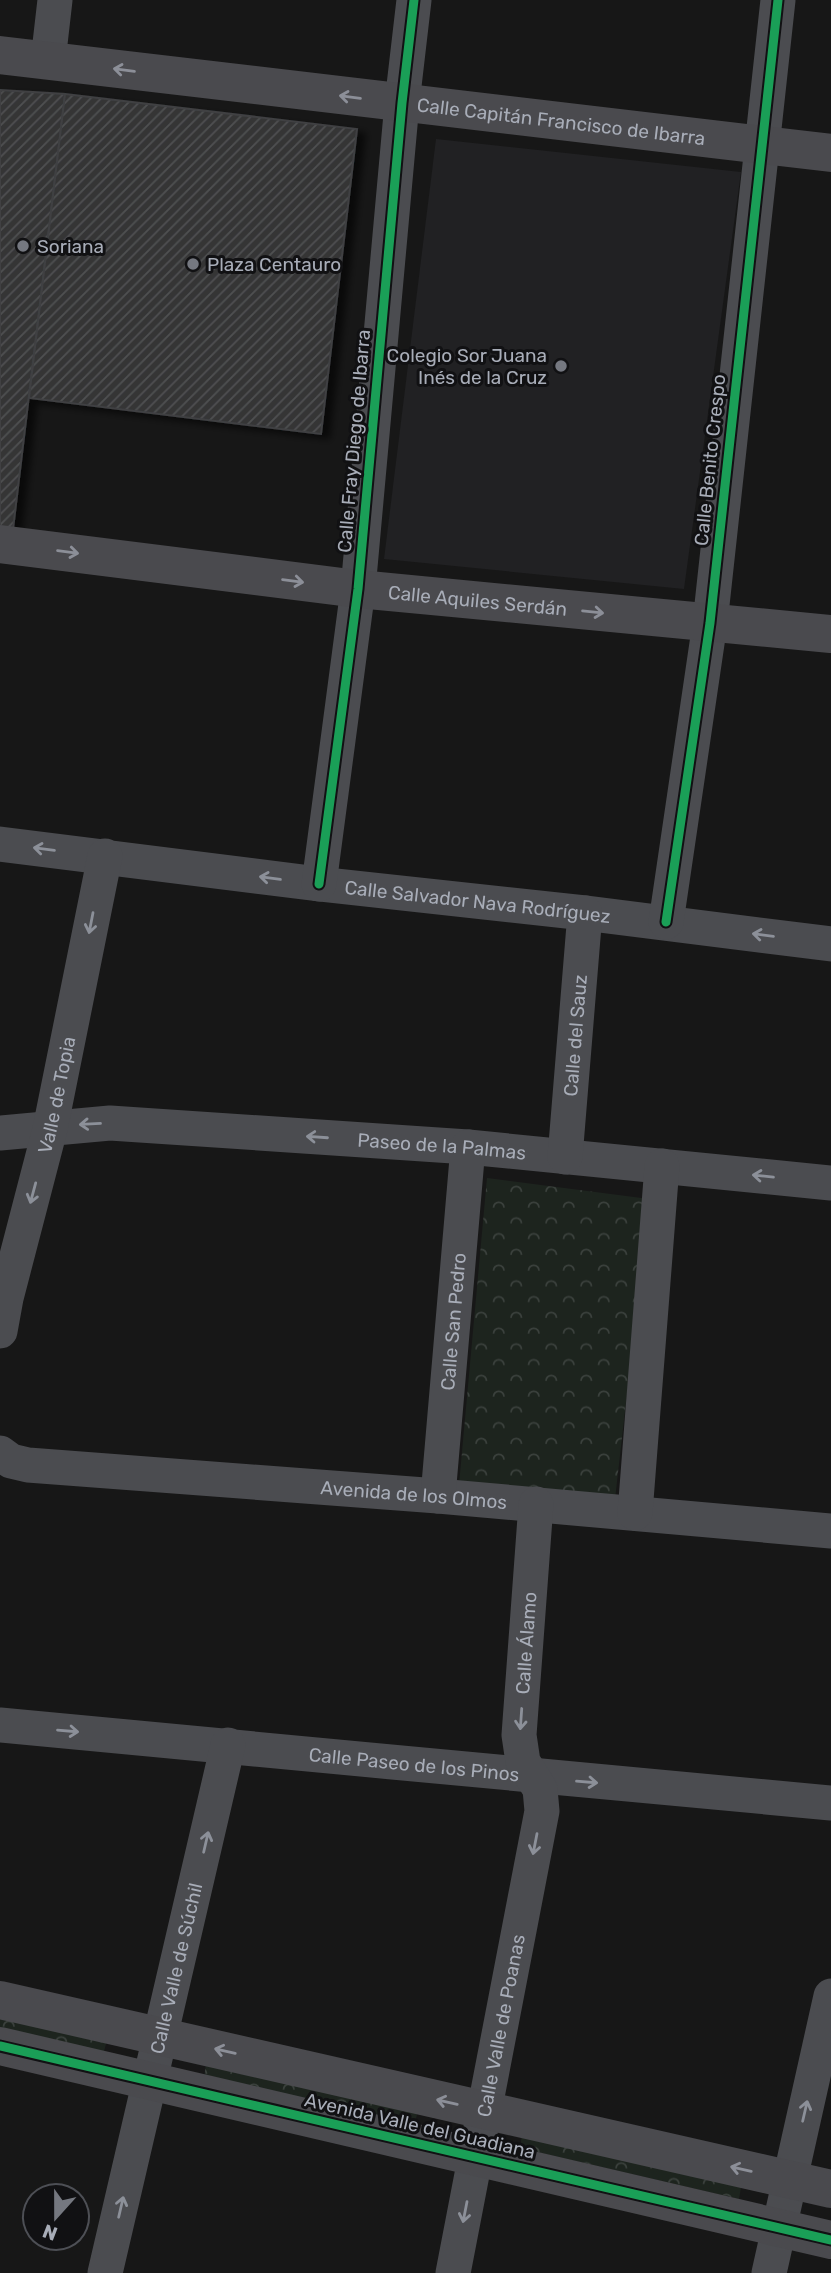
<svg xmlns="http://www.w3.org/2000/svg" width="831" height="2273" font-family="Rubik,sans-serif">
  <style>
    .built { fill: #212123 }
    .forest { fill: url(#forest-crowns) }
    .building { fill: url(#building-hatch); stroke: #3f4043; stroke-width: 2; filter: url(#shadow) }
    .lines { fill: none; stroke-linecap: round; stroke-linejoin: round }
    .street { stroke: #4b4c50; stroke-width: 35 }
    .secondary { stroke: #4a4a4e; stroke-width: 38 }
    .cycleway-casing { stroke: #111113; stroke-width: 13 }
    .cycleway { stroke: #1a9f57; stroke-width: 9 }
    .oneway { stroke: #8c8f98 }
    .oneway2 { stroke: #8c9099 }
    .poi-dot { fill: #757880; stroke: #111113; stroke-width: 2.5 }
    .labels { text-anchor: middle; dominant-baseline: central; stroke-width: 6; stroke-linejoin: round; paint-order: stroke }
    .street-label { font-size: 19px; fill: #a8adb8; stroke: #111113 }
    .poi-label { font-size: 19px; fill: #a8adb8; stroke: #111113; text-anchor: start }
  </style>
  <defs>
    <pattern id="forest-crowns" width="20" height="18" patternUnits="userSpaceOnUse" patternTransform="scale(1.75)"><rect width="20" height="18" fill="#1d241e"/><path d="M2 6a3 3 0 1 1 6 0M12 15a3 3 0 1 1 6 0" fill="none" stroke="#3b413d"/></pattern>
    <pattern id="building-hatch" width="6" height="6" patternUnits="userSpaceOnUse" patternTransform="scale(1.75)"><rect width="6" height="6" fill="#353536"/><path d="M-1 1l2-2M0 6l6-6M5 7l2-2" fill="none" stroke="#4f5051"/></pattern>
    <filter id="shadow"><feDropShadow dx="8" dy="4.5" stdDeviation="3.5" flood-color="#0009"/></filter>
  </defs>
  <rect width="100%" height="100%" fill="#171717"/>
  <polygon class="built" points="436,139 741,172 684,589 384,559"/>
  <g class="forest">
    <polygon points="487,1178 649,1199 615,1499 459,1485"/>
    <polygon points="0,2016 107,2040 103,2055 0,2030"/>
    <polygon points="206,2064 419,2105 415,2123 204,2078"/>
    <polygon points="523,2129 742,2181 739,2199 520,2148"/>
  </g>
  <g class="building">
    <polygon points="0,90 65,94 13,529 0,527"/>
    <polygon points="65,94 357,129 321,434 29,398"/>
  </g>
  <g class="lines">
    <g class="street">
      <polyline points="48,61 55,0"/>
      <path id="s1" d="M0 844 319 884 585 913 831 944"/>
      <polyline points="319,884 358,589 402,103 414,0"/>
      <polyline points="666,922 710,623 778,0"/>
      <path id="s2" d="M0 1133 110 1123 468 1147 831 1183"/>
      <path id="s3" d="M565 1157 585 913"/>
      <path id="s4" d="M0 1331 6 1298 50 1129 105 856"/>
      <path id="s5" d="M0 1453 11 1461 28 1465 438 1496 831 1531"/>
      <path id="s6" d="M438 1496 468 1147"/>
      <polyline points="635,1513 662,1166"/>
      <path id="s7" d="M0 1725C277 1750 554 1779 831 1803"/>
      <path id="s8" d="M105 2273 228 1745"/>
      <path id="s9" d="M453 2273 542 1811 540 1789 523 1762 519 1735 536 1504"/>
      <polyline points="769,2273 831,1996"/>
    </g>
    <g class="secondary">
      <path id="s10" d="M0 55 831 153"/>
      <path id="s11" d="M0 544 358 589 831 634"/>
      <polyline points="0,2000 831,2189"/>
      <polyline points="0,2046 831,2240"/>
    </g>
    <defs>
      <g id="cycleway">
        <polyline points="319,884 358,589 402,103 414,0"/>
        <polyline points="666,922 710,623 778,0"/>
        <polyline points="0,2046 831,2240"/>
      </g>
    </defs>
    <use href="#cycleway" class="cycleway-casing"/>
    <use href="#cycleway" class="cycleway"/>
  </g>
  <defs><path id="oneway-shaft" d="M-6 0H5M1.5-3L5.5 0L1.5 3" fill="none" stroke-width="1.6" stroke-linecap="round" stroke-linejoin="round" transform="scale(1.75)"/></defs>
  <g class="oneway">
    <use href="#oneway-shaft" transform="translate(124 70) rotate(-173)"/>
    <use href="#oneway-shaft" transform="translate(350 97) rotate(-173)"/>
    <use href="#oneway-shaft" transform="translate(68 552) rotate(7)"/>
    <use href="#oneway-shaft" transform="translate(293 581) rotate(7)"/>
    <use href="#oneway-shaft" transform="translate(593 612) rotate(6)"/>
    <use href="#oneway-shaft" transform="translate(225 2051) rotate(-167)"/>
    <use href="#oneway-shaft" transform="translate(447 2102) rotate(-167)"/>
    <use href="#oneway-shaft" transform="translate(741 2169) rotate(-167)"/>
  </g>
  <g class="oneway2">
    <use href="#oneway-shaft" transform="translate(44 849) rotate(-173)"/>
    <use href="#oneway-shaft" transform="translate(270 878) rotate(-172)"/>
    <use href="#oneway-shaft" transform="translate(91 923) rotate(101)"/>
    <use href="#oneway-shaft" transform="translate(763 935) rotate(-173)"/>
    <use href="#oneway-shaft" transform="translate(90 1124) rotate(177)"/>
    <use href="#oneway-shaft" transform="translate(317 1137) rotate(-176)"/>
    <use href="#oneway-shaft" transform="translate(763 1176) rotate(-174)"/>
    <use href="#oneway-shaft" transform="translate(33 1193) rotate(105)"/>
    <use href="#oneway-shaft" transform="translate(521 1719) rotate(94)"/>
    <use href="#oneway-shaft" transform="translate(68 1731) rotate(5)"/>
    <use href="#oneway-shaft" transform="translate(587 1782) rotate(5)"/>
    <use href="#oneway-shaft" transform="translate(206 1842) rotate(-77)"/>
    <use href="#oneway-shaft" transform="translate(535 1844) rotate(101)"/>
    <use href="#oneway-shaft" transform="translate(805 2111) rotate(-77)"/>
    <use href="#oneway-shaft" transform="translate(121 2207) rotate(-77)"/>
    <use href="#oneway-shaft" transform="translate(465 2212) rotate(101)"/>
  </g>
  <g class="poi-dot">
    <circle cx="23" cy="246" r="7"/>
    <circle cx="193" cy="264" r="7"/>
    <circle cx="561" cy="366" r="7"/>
  </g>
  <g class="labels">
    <g class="street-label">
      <text stroke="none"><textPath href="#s10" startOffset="565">Calle Capitán Francisco de Ibarra</textPath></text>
      <text transform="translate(354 441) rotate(-85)">Calle Fray Diego de Ibarra</text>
      <text transform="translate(710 460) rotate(-84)">Calle Benito Crespo</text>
      <text stroke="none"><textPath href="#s11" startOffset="481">Calle Aquiles Serdán</textPath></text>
      <text stroke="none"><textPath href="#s1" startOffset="481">Calle Salvador Nava Rodríguez</textPath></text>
      <text stroke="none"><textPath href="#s3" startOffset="122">Calle del Sauz</textPath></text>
      <text stroke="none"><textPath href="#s4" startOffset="243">Valle de Topia</textPath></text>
      <text stroke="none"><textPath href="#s2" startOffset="443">Paseo de la Palmas</textPath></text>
      <text stroke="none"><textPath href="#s6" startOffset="175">Calle San Pedro</textPath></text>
      <text stroke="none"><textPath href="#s5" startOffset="418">Avenida de los Olmos</textPath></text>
      <text stroke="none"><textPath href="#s9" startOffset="644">Calle Álamo</textPath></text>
      <text stroke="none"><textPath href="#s7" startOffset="416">Calle Paseo de los Pinos</textPath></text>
      <text stroke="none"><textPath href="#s8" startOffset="313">Calle Valle de Súchil</textPath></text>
      <text stroke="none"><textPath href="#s9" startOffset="252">Calle Valle de Poanas</textPath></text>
      <text transform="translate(420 2126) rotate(13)">Avenida Valle del Guadiana</text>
    </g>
    <g class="poi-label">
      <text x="37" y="246">Soriana</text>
      <text x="207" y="264">Plaza Centauro</text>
      <text x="547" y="355" text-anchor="end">Colegio Sor Juana<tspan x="547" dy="22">Inés de la Cruz</tspan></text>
    </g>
  </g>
  <g transform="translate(56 2217) rotate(201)"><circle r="33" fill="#111113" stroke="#4d4f55" stroke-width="2"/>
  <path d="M0-5L12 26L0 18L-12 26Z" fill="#757880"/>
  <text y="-10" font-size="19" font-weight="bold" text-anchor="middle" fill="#a8adb8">N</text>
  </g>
</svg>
